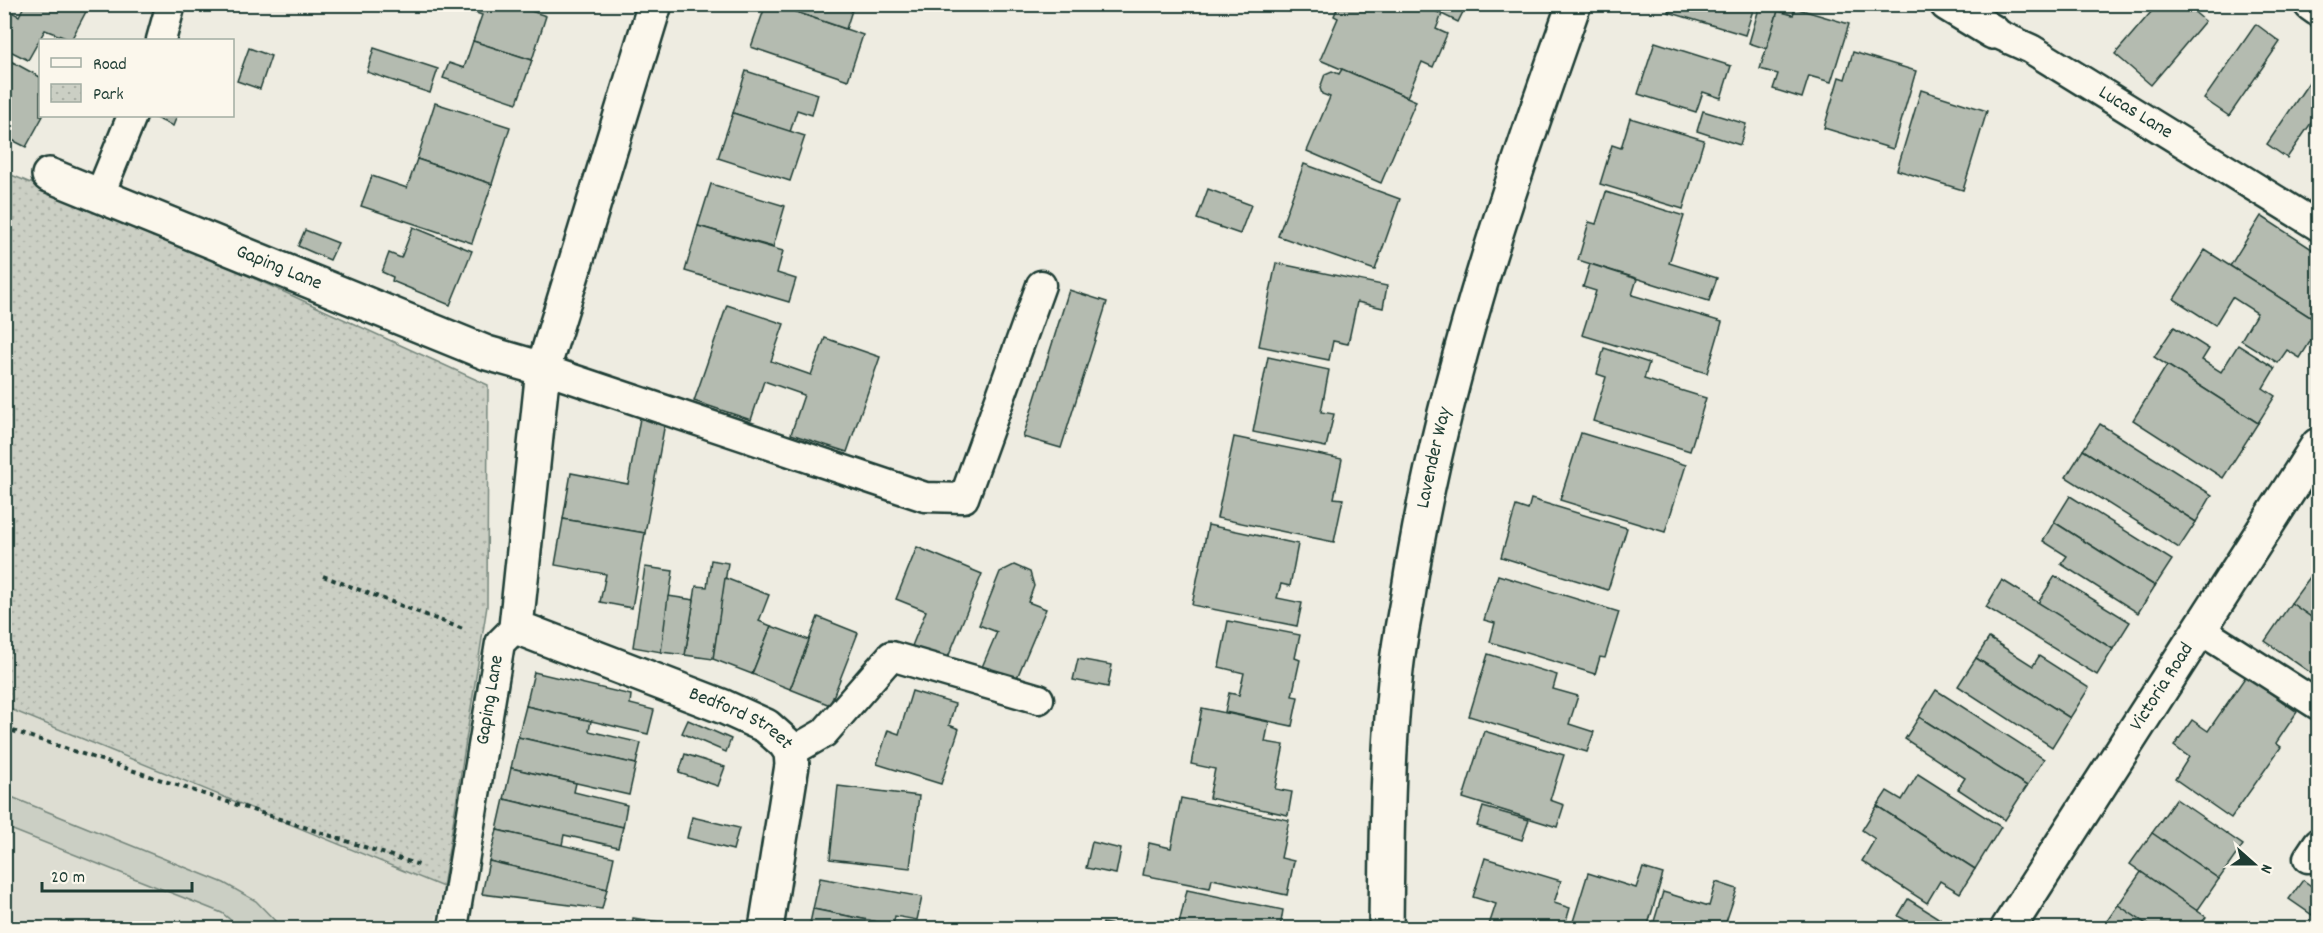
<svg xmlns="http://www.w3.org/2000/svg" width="2323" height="933" font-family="Dekko,sans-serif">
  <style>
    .built { fill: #ddddd2 }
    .park { fill: url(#park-dots); stroke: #75867c; stroke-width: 1.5 }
    .pitch { fill: #cbcfc4; stroke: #75867c; stroke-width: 1.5 }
    .building { fill: #b4bbb0; stroke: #1f3d34; stroke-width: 1.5 }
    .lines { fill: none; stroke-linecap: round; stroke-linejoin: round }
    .service-casing { stroke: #1f3d34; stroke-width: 33 }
    .minor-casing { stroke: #1f3d34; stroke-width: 38 }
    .path { stroke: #1f3d34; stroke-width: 4; stroke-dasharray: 4.5 4.5; stroke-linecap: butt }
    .service { stroke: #fbf7ec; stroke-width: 28 }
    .minor { stroke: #fbf7ec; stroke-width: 33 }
    .labels { text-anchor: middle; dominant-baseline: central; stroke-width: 5; stroke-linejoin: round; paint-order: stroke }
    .street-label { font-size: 20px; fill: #1f3d34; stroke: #fbf7ec }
  </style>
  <defs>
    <pattern id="park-dots" width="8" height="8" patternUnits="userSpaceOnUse" patternTransform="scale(1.5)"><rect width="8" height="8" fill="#cbcfc4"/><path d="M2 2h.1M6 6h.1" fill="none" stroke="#aeb3a9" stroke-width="1.8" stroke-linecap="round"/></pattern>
  </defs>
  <rect width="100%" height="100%" fill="#eeece1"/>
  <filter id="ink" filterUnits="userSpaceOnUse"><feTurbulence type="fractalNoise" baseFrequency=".0167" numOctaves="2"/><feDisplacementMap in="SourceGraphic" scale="12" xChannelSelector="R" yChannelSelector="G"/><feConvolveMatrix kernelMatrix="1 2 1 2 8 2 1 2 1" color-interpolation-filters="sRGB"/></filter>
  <g filter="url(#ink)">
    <polygon class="built" points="4,707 443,887 434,928 5,928"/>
    <polygon class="park" points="4,172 172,241 488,385 487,606 443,887 5,707"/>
    <polygon class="pitch" points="4,794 224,883 256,901 282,928 240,928 222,913 5,827"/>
    <g class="building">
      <polygon points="25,4 90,4 71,40 45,30 28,60 4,48 4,8 19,16"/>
      <polygon points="466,4 510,4 546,16 532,60 473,41 482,15 464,9"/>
      <polygon points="766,4 773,4 863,35 848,80 751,47"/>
      <polygon points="773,4 854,4 846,29"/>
      <polygon points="1339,4 1421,4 1442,14 1436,29 1447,34 1433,67 1422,62 1407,97 1320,60 1338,18 1334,16"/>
      <polygon points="1421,4 1467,4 1458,22"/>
      <polygon points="1670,4 1755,4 1745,35 1668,12"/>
      <polygon points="2158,4 2185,4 2205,21 2151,85 2115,54"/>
      <polygon points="1760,5 1778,11 1767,49 1749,43"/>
      <polygon points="1795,8 1849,24 1831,82 1809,76 1802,98 1773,89 1778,74 1760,69 1778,11 1793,15"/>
      <polygon points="2256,24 2280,42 2229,116 2204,99"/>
      <polygon points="473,41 532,60 517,103 443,78 449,63 464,68"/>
      <polygon points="1655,42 1731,66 1721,98 1703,92 1696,112 1638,94"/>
      <polygon points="249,48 271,56 260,89 237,81"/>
      <polygon points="374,48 438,69 430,93 367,72"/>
      <polygon points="1853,52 1916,71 1893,149 1824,128 1839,77 1845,79"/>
      <polygon points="7,59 40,77 40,116 43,116 26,147 4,136"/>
      <polygon points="1342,69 1416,101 1381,183 1307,151 1330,97 1322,94 1320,88 1325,74 1332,71 1339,74"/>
      <polygon points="2318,69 2318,113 2287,158 2267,144"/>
      <polygon points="746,71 818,94 812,115 797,110 790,132 733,113"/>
      <polygon points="1921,90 1987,111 1963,190 1897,170"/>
      <polygon points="435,103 510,127 492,184 417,159"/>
      <polygon points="1703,111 1746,124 1740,145 1697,131"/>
      <polygon points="733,113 805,136 790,181 718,158"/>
      <polygon points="151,116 177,116 173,126"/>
      <polygon points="1630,118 1704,140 1683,209 1600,184 1612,145 1621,148"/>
      <polygon points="417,159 492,184 472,243 361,206 372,176 407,188"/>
      <polygon points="1304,164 1400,199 1375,270 1278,236"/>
      <polygon points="711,184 785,206 773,247 698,226"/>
      <polygon points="1208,189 1251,205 1240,234 1197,219"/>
      <polygon points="1606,192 1684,216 1669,263 1717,278 1709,301 1578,260 1589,222 1596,224"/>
      <polygon points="2261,216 2318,253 2318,322 2230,266"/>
      <polygon points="698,226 783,251 777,273 796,279 789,302 685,271"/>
      <polygon points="413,227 472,251 450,305 392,281 393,277 382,272 389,253 401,258"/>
      <polygon points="305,230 338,243 330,260 298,246"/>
      <polygon points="2205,250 2318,322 2318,329 2300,358 2287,350 2278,363 2241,340 2257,313 2232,297 2215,325 2174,299"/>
      <polygon points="1276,263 1387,286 1383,308 1357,302 1348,344 1333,341 1329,360 1259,346"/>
      <polygon points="1590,264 1637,279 1632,295 1722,322 1707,373 1582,335 1596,291 1583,287"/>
      <polygon points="1069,290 1107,302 1061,448 1023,437"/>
      <polygon points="727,305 784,324 771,361 811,375 825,338 880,357 847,452 791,434 804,395 764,381 751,420 694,401"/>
      <polygon points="2174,327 2209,349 2202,360 2221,372 2238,345 2275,368 2263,388 2275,396 2258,423 2154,357"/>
      <polygon points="1604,348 1649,363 1644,379 1706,398 1690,451 1593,421 1606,377 1597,374"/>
      <polygon points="1268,357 1329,370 1321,412 1334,414 1326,447 1253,432"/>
      <polygon points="2167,365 2258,423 2223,478 2133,420"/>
      <polygon points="640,418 665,423 645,533 563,519 571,473 628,484"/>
      <polygon points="2100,424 2212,495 2196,522 2083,450"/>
      <polygon points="1581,433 1686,465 1665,532 1560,500"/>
      <polygon points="1234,437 1342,459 1334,498 1343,499 1334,542 1217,518"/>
      <polygon points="2083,450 2196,522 2179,548 2066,477"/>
      <polygon points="2070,496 2172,560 2155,586 2054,522"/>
      <polygon points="1531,499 1627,528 1608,590 1501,557 1516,506 1528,510"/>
      <polygon points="563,519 645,533 632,608 600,602 606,574 555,565"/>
      <polygon points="2054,522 2155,586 2138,613 2061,564 2067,556 2043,541"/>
      <polygon points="1208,525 1298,544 1290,586 1281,584 1277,598 1302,603 1297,626 1192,605"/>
      <polygon points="917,547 982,574 947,660 912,646 926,611 896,599"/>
      <polygon points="711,560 728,563 713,659 685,655 696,586 707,587"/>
      <polygon points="1014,565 1030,572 1034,586 1028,602 1046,609 1016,680 982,667 997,632 979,625 1000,572"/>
      <polygon points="645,567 673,571 661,652 633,647"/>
      <polygon points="1498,575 1619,612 1605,658 1600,657 1595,674 1490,642 1495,623 1484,620"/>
      <polygon points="2055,576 2130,622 2113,649 2038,603"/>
      <polygon points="2310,577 2318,583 2318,622 2291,603"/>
      <polygon points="725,578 769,595 759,621 771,626 752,674 713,659"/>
      <polygon points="2002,580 2113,649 2097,675 1986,607"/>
      <polygon points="668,596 694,600 685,655 661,652"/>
      <polygon points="2291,603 2318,622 2318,678 2265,641"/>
      <polygon points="818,617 858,633 830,705 790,689"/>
      <polygon points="1228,621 1300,635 1295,658 1300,660 1292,696 1298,697 1292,726 1225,712 1229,693 1239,695 1244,673 1219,667"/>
      <polygon points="771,626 809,640 790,689 752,674"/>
      <polygon points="1989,638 2033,666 2039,656 2089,688 2070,718 1976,658"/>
      <polygon points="1488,654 1557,675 1553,689 1578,696 1569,724 1594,732 1587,752 1469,716"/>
      <polygon points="1976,658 2070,718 2052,747 1958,686"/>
      <polygon points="1078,659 1112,665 1108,687 1073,680"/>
      <polygon points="534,672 631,695 630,704 654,710 648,734 526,706"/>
      <polygon points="2246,676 2297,712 2276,743 2281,747 2231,818 2175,779 2189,757 2174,746 2192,720 2208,731"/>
      <polygon points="1936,690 2044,759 2027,786 1919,717"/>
      <polygon points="912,691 955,704 949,725 959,729 941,784 877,764 888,730 899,734"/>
      <polygon points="526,706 591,721 589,731 641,743 636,764 518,737"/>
      <polygon points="1202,708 1269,722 1265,742 1284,745 1275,789 1292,792 1288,815 1209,798 1215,769 1191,764"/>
      <polygon points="1919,717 2027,786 2005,820 1958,789 1965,778 1905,739"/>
      <polygon points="688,720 731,739 726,752 682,733"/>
      <polygon points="1484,731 1564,755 1550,800 1564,805 1557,827 1463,798"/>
      <polygon points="518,737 636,764 629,795 511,768"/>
      <polygon points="685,754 725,767 718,786 679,773"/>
      <polygon points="511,768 576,783 574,792 627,805 623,827 504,799"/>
      <polygon points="1918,774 2001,827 1975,869 1877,806 1887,791 1902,800"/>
      <polygon points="838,786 919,796 910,868 830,859"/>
      <polygon points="1181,798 1289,820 1281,858 1294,861 1287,895 1212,879 1210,888 1143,875 1149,843 1171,848"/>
      <polygon points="504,799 623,827 618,847 564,835 562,845 497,830"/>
      <polygon points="2176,799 2243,845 2219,879 2152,833"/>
      <polygon points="1877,806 1975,869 1960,893 1940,881 1927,903 1862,861 1875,839 1862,830"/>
      <polygon points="1483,807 1529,820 1522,840 1477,826"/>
      <polygon points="692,817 739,828 733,850 687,838"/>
      <polygon points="497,830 614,857 607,889 489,861"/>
      <polygon points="2152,833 2219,879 2197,911 2130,864"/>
      <polygon points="1092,842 1121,849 1116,874 1086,868"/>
      <polygon points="1485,858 1561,881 1554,903 1570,908 1564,928 1488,928 1496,904 1473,897"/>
      <polygon points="489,861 607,889 602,909 482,894"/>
      <polygon points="1643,868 1663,874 1647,928 1571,928 1588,873 1636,888"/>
      <polygon points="2141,872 2206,917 2198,928 2152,928 2118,905"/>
      <polygon points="820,878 922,897 917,920 895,916 893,925 813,909"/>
      <polygon points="2303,880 2318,891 2318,919 2289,899"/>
      <polygon points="1716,882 1737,889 1724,928 1711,926 1710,928 1652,928 1663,892 1709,906"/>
      <polygon points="1187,890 1283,910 1280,928 1178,928"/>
      <polygon points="1908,899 1940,919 1934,928 1919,928 1898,916"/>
      <polygon points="2118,905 2152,928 2102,928"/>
      <polygon points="813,909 893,925 893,928 809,928"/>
      <polygon points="633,918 700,928 632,928"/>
      <polygon points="1103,923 1129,928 1102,928"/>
    </g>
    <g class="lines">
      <defs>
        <g id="service">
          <path id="s1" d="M1993 32 2031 49 2318 226"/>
          <polyline points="161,40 171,4"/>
          <polyline points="100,194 132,116"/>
          <polyline points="543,369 925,497 964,498 1041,285"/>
          <polyline points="2199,629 2318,705"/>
          <polyline points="791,752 824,733 891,656 1039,699"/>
          <polyline points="2308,858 2318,843"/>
          <path id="s2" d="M453 928 500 643 516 627"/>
        </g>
        <g id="minor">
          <path id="s3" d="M655 4 543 369 516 627 724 707 766 726 785 743 791 752 792 765 766 928"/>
          <polyline points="1947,4 1993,32"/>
          <polyline points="2311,4 2318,9"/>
          <path id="s4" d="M49 175 487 353 543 369"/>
          <path id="s5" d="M1386 928C1387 846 1387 763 1395 681 1397 652 1403 624 1408 596 1439 392 1505 198 1574 4"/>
          <path id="s6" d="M2008 928 2318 445"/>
        </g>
      </defs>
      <use href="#service" class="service-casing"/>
      <use href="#minor" class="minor-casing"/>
      <g class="path">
        <polyline points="323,576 463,629"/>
        <polyline points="4,728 422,866"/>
      </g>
      <use href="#service" class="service"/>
      <use href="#minor" class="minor"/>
    </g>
  </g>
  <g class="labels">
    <g class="street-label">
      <text stroke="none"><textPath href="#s1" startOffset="164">Lucas Lane</textPath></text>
      <text stroke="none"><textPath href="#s4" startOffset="248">Gaping Lane</textPath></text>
      <text stroke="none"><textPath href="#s5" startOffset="474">Lavender Way</textPath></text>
      <text stroke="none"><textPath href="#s6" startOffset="286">Victoria Road</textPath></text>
      <text stroke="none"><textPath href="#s2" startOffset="231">Gaping Lane</textPath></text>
      <text stroke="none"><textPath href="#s3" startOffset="884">Bedford Street</textPath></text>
    </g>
  </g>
  <rect width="2323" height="933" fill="none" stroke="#fbf7ec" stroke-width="24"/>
  <rect x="12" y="12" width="2299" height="909" fill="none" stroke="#1f3d34" stroke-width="2" filter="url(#ink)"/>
  <rect x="39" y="39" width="195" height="78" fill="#fbf7ec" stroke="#a3ada2" stroke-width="1.5"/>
  <rect x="51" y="58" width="30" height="9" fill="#fbf7ec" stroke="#a3ada2" stroke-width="1.5"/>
  <text x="93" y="69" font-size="18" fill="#1f3d34">Road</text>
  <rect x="51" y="84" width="30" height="18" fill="url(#park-dots)" stroke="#a3ada2" stroke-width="1.5"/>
  <text x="93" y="99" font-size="18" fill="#1f3d34">Park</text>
  <g transform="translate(2254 864) rotate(111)" stroke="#fbf7ec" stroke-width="4.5" paint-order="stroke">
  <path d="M0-4.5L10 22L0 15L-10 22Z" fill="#1f3d34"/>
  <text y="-9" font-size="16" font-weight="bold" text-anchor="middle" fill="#1f3d34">N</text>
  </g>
  <path d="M42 882v9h150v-9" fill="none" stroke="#1f3d34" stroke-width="3"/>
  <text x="51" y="882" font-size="18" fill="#1f3d34" stroke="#fbf7ec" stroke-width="4.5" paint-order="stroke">20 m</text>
</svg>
